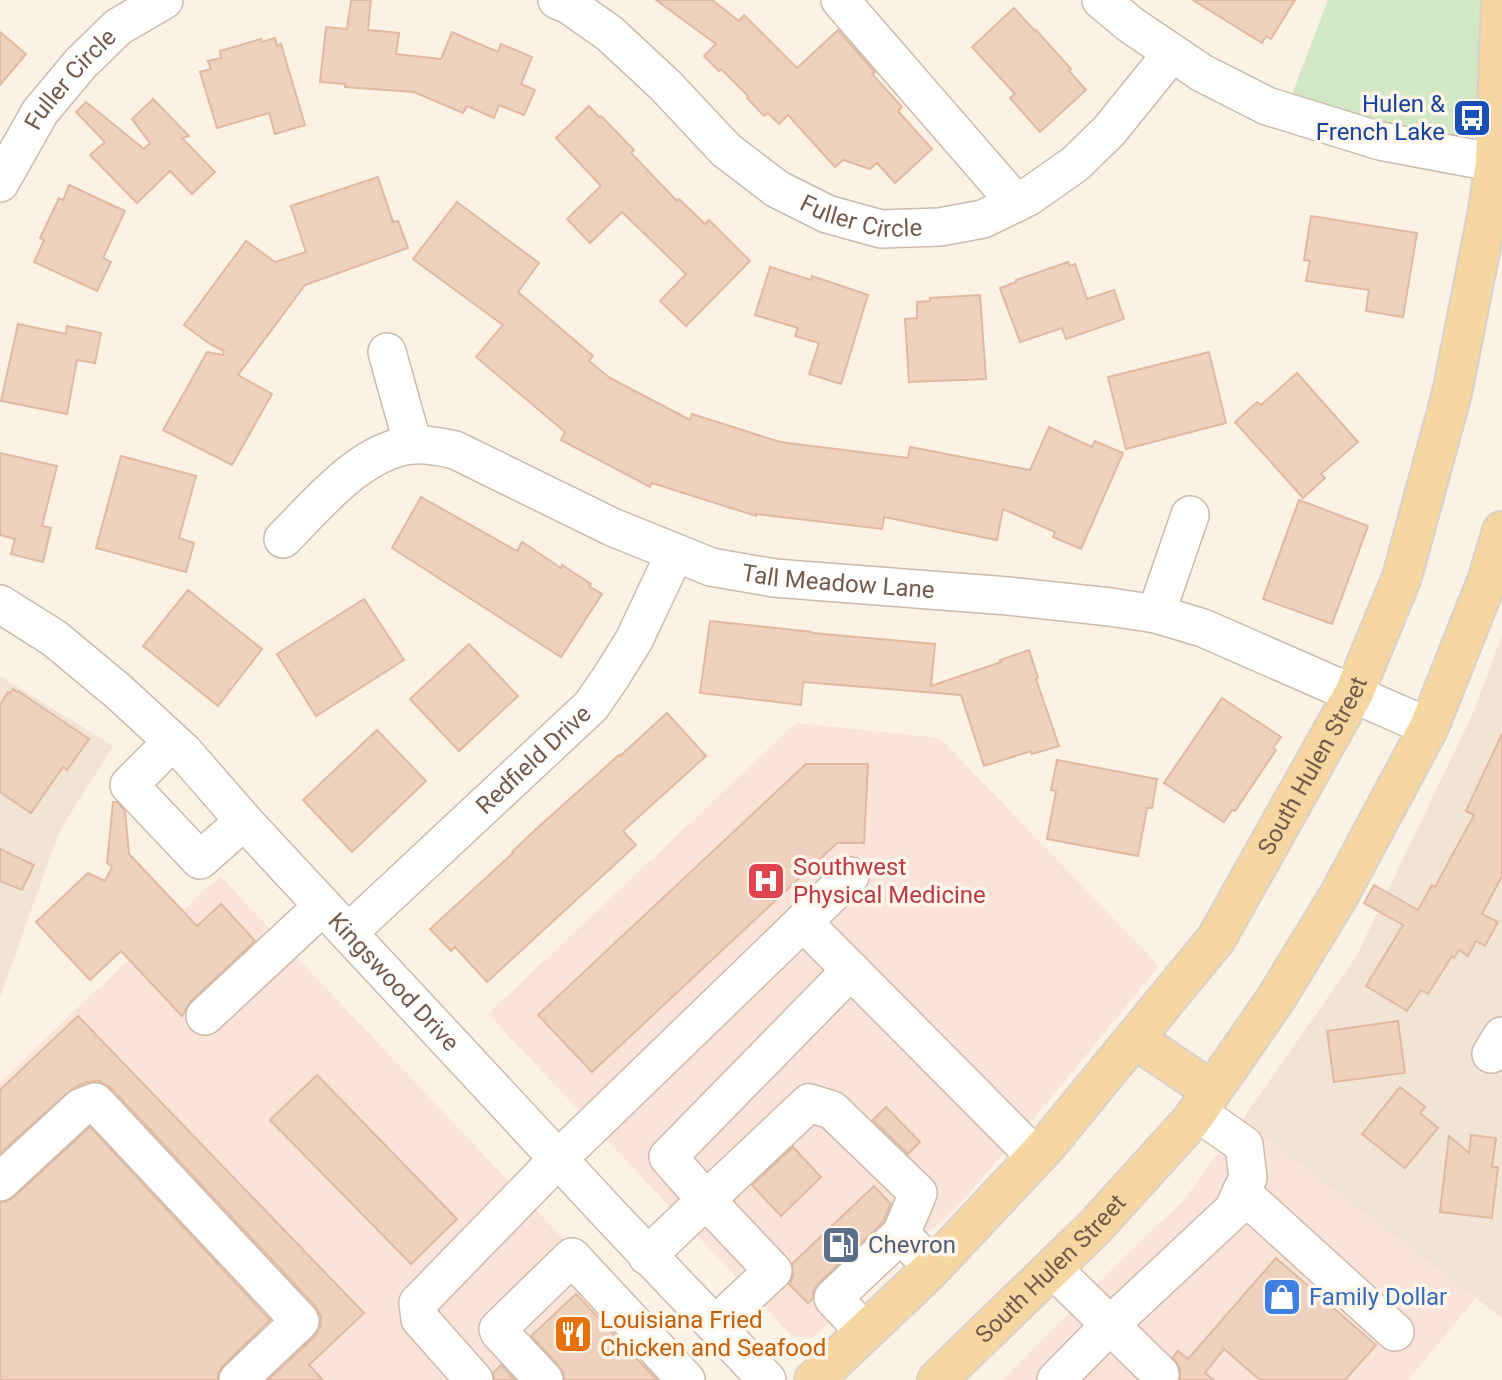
<svg xmlns="http://www.w3.org/2000/svg" width="1502" height="1380" font-family="Roboto,sans-serif">
  <style>
    .residential { fill: #f2e4d4 }
    .commercial { fill: #fae3d9 }
    .green { fill: #d2e7c4 }
    .building { fill: #efd2be; stroke: #e0b99f; stroke-width: 2 }
    .lines { fill: none; stroke-linecap: round; stroke-linejoin: round }
    .minor-casing { stroke: #ccbaac; stroke-width: 40 }
    .major-casing { stroke: #d8d1cd; stroke-width: 42 }
    .minor { stroke: #fff; stroke-width: 37 }
    .major { stroke: #f6d7a1; stroke-width: 38 }
    .labels { text-anchor: middle; dominant-baseline: central; stroke-width: 7; stroke-linejoin: round; paint-order: stroke }
    .street-label { font-size: 24px; fill: #725a4c; stroke: #fef6eb }
    .transit-label { font-size: 24px; fill: #164399; stroke: #fef6eb; text-anchor: end }
    .health-label { font-size: 24px; fill: #be3a42; stroke: #fef6eb; text-anchor: start }
    .service-label { font-size: 24px; fill: #4e5e75; stroke: #fef6eb; text-anchor: start }
    .shop-label { font-size: 24px; fill: #366cbe; stroke: #fef6eb; text-anchor: start }
    .food-label { font-size: 24px; fill: #c56008; stroke: #fef6eb; text-anchor: start }
  </style>
  <rect width="100%" height="100%" fill="#fbf2e5"/>
  <g class="residential">
    <polygon points="1502,635 1502,1318 1242,1120 1356,957 1473,713"/>
    <polygon points="0,676 113,746 59,832 0,998"/>
  </g>
  <g class="commercial">
    <polygon points="796,723 940,738 1159,966 1055,1093 963,1201 812,1338 792,1336 488,1014"/>
    <polygon points="220,876 697,1380 0,1380 0,1083 75,1010"/>
    <polygon points="1242,1120 1476,1298 1408,1380 1003,1380 1125,1256 1183,1201"/>
  </g>
  <polygon class="green" points="1328,0 1482,0 1478,128 1459,146 1289,102"/>
  <g class="building">
    <polygon points="351,0 371,0 368,30 399,33 396,54 441,59 452,32 498,52 501,44 532,57 521,84 535,90 524,115 499,105 494,118 467,106 463,113 414,92 345,87 345,84 320,82 326,27 347,29"/>
    <polygon points="656,0 712,0 739,21 744,15 797,68 838,30 875,72 872,74 902,107 898,111 932,149 895,183 877,163 870,169 843,160 835,167 788,115 779,124 768,113 764,116 747,98 748,96 721,69 719,71 704,56 716,44"/>
    <polygon points="1193,0 1295,0 1271,39 1266,36 1262,43"/>
    <polygon points="1014,8 1035,31 1036,30 1071,69 1069,71 1086,90 1040,132 1010,98 1015,94 972,47"/>
    <polygon points="0,32 26,54 0,85"/>
    <polygon points="275,38 277,46 281,44 305,125 275,134 269,113 217,128 200,72 211,69 208,61 221,58 220,51 261,39 262,42"/>
    <polygon points="153,99 189,136 182,138 215,172 192,194 170,171 137,203 90,155 105,142 76,112 86,102 144,149 150,143 132,119"/>
    <polygon points="589,106 599,117 601,116 634,150 631,153 677,201 679,199 705,224 709,220 750,261 686,326 660,301 686,274 622,212 590,243 567,219 601,186 556,138"/>
    <polygon points="378,177 393,222 398,221 408,248 305,285 238,375 272,394 232,465 163,430 207,352 223,355 224,351 210,344 184,325 246,241 275,262 306,252 291,206"/>
    <polygon points="69,185 125,211 103,258 111,262 97,291 34,262 44,240 40,238 59,198 63,200"/>
    <polygon points="457,202 539,263 518,292 593,356 589,361 610,378 690,420 692,414 780,442 908,458 910,447 1030,470 1049,427 1092,447 1095,441 1123,453 1081,549 1053,537 1055,532 1003,509 997,540 884,517 882,529 756,514 756,516 652,483 650,487 561,440 565,432 476,357 503,325 413,259"/>
    <polygon points="1311,216 1417,233 1403,317 1366,311 1369,290 1306,281 1310,261 1304,260"/>
    <polygon points="1068,262 1070,266 1075,264 1087,299 1114,290 1124,319 1066,339 1062,328 1020,342 1000,288 1016,282 1016,280"/>
    <polygon points="770,267 811,280 812,276 868,295 841,384 809,374 819,343 795,336 798,328 755,315"/>
    <polygon points="980,295 986,379 909,382 905,319 917,318 917,302 930,301 930,298"/>
    <polygon points="18,324 66,334 67,326 101,333 95,363 77,360 67,414 1,401"/>
    <polygon points="1209,352 1226,423 1126,449 1108,377"/>
    <polygon points="1297,373 1358,442 1321,474 1325,478 1303,498 1235,422 1257,402 1261,405"/>
    <polygon points="0,453 57,466 42,526 51,528 43,562 11,554 15,539 0,535"/>
    <polygon points="121,456 196,476 179,538 194,543 186,572 96,548"/>
    <polygon points="421,497 517,551 522,542 561,568 562,565 591,584 589,586 602,594 561,657 392,548"/>
    <polygon points="1299,500 1368,526 1332,624 1263,599"/>
    <polygon points="188,590 262,649 218,706 143,646"/>
    <polygon points="364,599 404,660 316,716 277,654"/>
    <polygon points="710,621 812,632 812,633 935,644 931,686 1001,662 1000,660 1029,650 1038,678 1036,679 1059,746 1032,754 1031,751 984,766 961,695 803,682 801,705 700,693"/>
    <polygon points="469,644 518,696 459,751 410,699"/>
    <polygon points="13,689 17,692 18,691 89,739 67,770 63,767 31,813 0,792 0,705 8,692 10,693"/>
    <polygon points="1222,698 1281,737 1273,748 1276,750 1235,811 1232,810 1224,822 1164,783"/>
    <polygon points="667,713 706,756 623,831 636,845 487,982 455,947 451,951 430,929 513,853 512,852 535,830 619,755 620,756"/>
    <polygon points="377,730 426,781 352,852 303,800"/>
    <polygon points="1502,734 1502,876 1482,914 1498,922 1485,946 1476,941 1468,956 1459,950 1454,958 1452,956 1428,994 1421,990 1407,1011 1366,986 1403,925 1364,903 1374,885 1418,910 1432,885 1435,887 1474,815 1466,811"/>
    <polygon points="1057,760 1157,779 1152,808 1147,808 1138,856 1047,839 1056,791 1051,790"/>
    <polygon points="806,764 868,764 864,843 837,843 592,1072 538,1015"/>
    <polygon points="113,802 117,802 125,811 129,854 197,926 221,904 255,941 191,1001 182,1016 121,951 90,980 36,922 88,873 105,881 112,867 107,863"/>
    <polygon points="0,849 34,865 22,890 0,881"/>
    <polygon points="78,1016 364,1313 309,1365 323,1380 268,1380 315,1336 320,1328 321,1317 316,1307 110,1087 99,1081 87,1082 72,1089 0,1153 0,1090"/>
    <polygon points="1398,1021 1405,1073 1334,1082 1327,1031"/>
    <polygon points="317,1075 457,1219 411,1264 270,1120"/>
    <polygon points="1400,1087 1425,1107 1420,1113 1438,1128 1405,1168 1362,1134"/>
    <polygon points="886,1107 920,1142 908,1154 873,1120"/>
    <polygon points="90,1127 270,1320 224,1365 218,1373 218,1380 0,1380 0,1202 5,1202 14,1197"/>
    <polygon points="1471,1135 1496,1138 1492,1167 1498,1167 1492,1218 1440,1212 1449,1136 1469,1153"/>
    <polygon points="793,1147 821,1177 781,1216 752,1185"/>
    <polygon points="874,1186 891,1204 883,1222 819,1283 813,1291 813,1298 808,1303 789,1284 793,1276 792,1264"/>
    <polygon points="1276,1258 1376,1345 1345,1380 1260,1380 1224,1349 1205,1373 1214,1380 1180,1380 1180,1368 1173,1357 1178,1351 1188,1359"/>
    <polygon points="576,1294 657,1380 564,1380 564,1375 559,1366 531,1336"/>
    <polygon points="501,1365 515,1380 494,1380 493,1373"/>
  </g>
  <g class="lines">
    <defs>
      <g id="minor">
        <path id="s1" d="M557 0 569 5 609 33 665 85 726 150 777 189 827 214 881 229 940 227 983 219 1028 197 1075 164 1109 131 1172 53"/>
        <polyline points="840,0 1016,203"/>
        <polyline points="1101,0 1131,25 1202,73 1267,106 1380,141 1502,164"/>
        <path id="s2" d="M0 183 40 112 81 63 118 27 164 0"/>
        <polyline points="387,352 413,445"/>
        <path id="s3" d="M283 539C317 505 361 450 412 445 427 444 442 447 455 450L612 527 711 567 774 578 1008 596 1110 607 1156 614 1203 628 1429 727"/>
        <path id="s4" d="M0 604 54 638 119 692 184 752 244 821 613 1218 767 1380"/>
        <polyline points="1156,614 1190,515"/>
        <polyline points="172,742 129,785 200,860 244,821"/>
        <polyline points="803,922 850,876"/>
        <path id="s5" d="M348 933 591 706 611 677 634 640 675 553"/>
        <polyline points="851,970 668,1157 706,1200 809,1103 832,1110 918,1193 901,1234"/>
        <polyline points="205,1016 323,906"/>
        <polyline points="1491,1054 1502,1036"/>
        <polyline points="0,1182 80,1108 95,1102 300,1321 238,1380"/>
        <polyline points="1241,1192 1395,1332"/>
        <polyline points="647,1256 706,1200 773,1271 715,1325"/>
        <polyline points="1052,1268 1160,1374"/>
        <polyline points="865,1332 833,1298 901,1234 917,1251"/>
        <polyline points="474,1380 420,1319 418,1303 558,1159 803,922 1036,1157"/>
        <polyline points="544,1380 499,1332 498,1329 572,1257 686,1380"/>
        <polyline points="1056,1380 1110,1325 1233,1210 1248,1178 1244,1145 1197,1112"/>
      </g>
      <g id="major">
        <polyline points="1135,1039 1212,1091"/>
        <path id="s6" d="M814 1380 929 1271 1047 1145 1216 939 1354 693 1402 577 1452 393 1487 216 1495 163 1501 0"/>
        <path id="s7" d="M937 1380 1094 1228 1191 1121 1275 1000 1338 897 1429 727 1487 581 1502 531"/>
      </g>
    </defs>
    <use href="#minor" class="minor-casing"/>
    <use href="#major" class="major-casing"/>
    <use href="#minor" class="minor"/>
    <use href="#major" class="major"/>
  </g>
  <defs>
    <symbol id="bus-square" viewBox="-11 -11 22 22"><rect x="-9" y="-9" width="18" height="18" rx="4" fill="#1a4fb4" stroke="#fef6eb"/><path d="M-5-6H5V4H4V6H2V4H-2V6H-4V4H-5ZM-3.5-4V0h7V-4ZM-3.5 1.2v1.5H-2V1.2ZM2 1.2v1.5H3.5V1.2Z" fill="#fff"/></symbol>
    <symbol id="hospital-square" viewBox="-11 -11 22 22"><rect x="-9" y="-9" width="18" height="18" rx="4" fill="#e0444e" stroke="#fef6eb"/><path d="M-5-5h3v3.5h4V-5h3V5h-3V1.5h-4V5h-3Z" fill="#fff"/></symbol>
    <symbol id="fuel-square" viewBox="-11 -11 22 22"><rect x="-9" y="-9" width="18" height="18" rx="4" fill="#5c6f8a" stroke="#fef6eb"/><path d="M-5.5-6h7V0h2V4h1.3V-2.5L3-4.5l.8-.8L6-3V5H2.5V1h-1V6h-7ZM-4.2-4.7v3.2H.2V-4.7Z" fill="#fff"/></symbol>
    <symbol id="shop-square" viewBox="-11 -11 22 22"><rect x="-9" y="-9" width="18" height="18" rx="4" fill="#3f7fe0" stroke="#fef6eb"/><path d="M-5-2.5h2.3a2.7 3.5 0 0 1 5.4 0H5L5.5 6h-11ZM-1.5-2.5h3a1.5 2.3 0 0 0-3 0Z" fill="#fff"/></symbol>
    <symbol id="restaurant-square" viewBox="-11 -11 22 22"><rect x="-9" y="-9" width="18" height="18" rx="4" fill="#e8710a" stroke="#fef6eb"/><path d="M-5-6h1v4h1v-4h1v4h1v-4h1v5L-1.5 .5V6h-2V.5L-5-1ZM5-6V6H3V1.5H1.5Q1.5-4 5-6Z" fill="#fff"/></symbol>
  </defs>
  <g fill-rule="evenodd">
    <use href="#bus-square" x="1450" y="96" width="44" height="44"/>
    <use href="#hospital-square" x="744" y="859" width="44" height="44"/>
    <use href="#fuel-square" x="819" y="1223" width="44" height="44"/>
    <use href="#shop-square" x="1260" y="1275" width="44" height="44"/>
    <use href="#restaurant-square" x="551" y="1312" width="44" height="44"/>
  </g>
  <g class="labels">
    <g class="street-label">
      <text stroke="none"><textPath href="#s2" startOffset="126">Fuller Circle</textPath></text>
      <text stroke="none"><textPath href="#s1" startOffset="382">Fuller Circle</textPath></text>
      <text stroke="none"><textPath href="#s3" startOffset="616">Tall Meadow Lane</textPath></text>
      <text stroke="none"><textPath href="#s5" startOffset="254">Redfield Drive</textPath></text>
      <text stroke="none"><textPath href="#s6" startOffset="796">South Hulen Street</textPath></text>
      <text stroke="none"><textPath href="#s4" startOffset="548">Kingswood Drive</textPath></text>
      <text stroke="none"><textPath href="#s7" startOffset="159">South Hulen Street</textPath></text>
    </g>
    <g class="transit-label">
      <text x="1445" y="104">Hulen &amp;<tspan x="1445" dy="28">French Lake</tspan></text>
    </g>
    <g class="health-label">
      <text x="793" y="867">Southwest<tspan x="793" dy="28">Physical Medicine</tspan></text>
    </g>
    <g class="service-label">
      <text x="868" y="1245">Chevron</text>
    </g>
    <g class="shop-label">
      <text x="1309" y="1297">Family Dollar</text>
    </g>
    <g class="food-label">
      <text x="600" y="1320">Louisiana Fried<tspan x="600" dy="28">Chicken and Seafood</tspan></text>
    </g>
  </g>
</svg>
